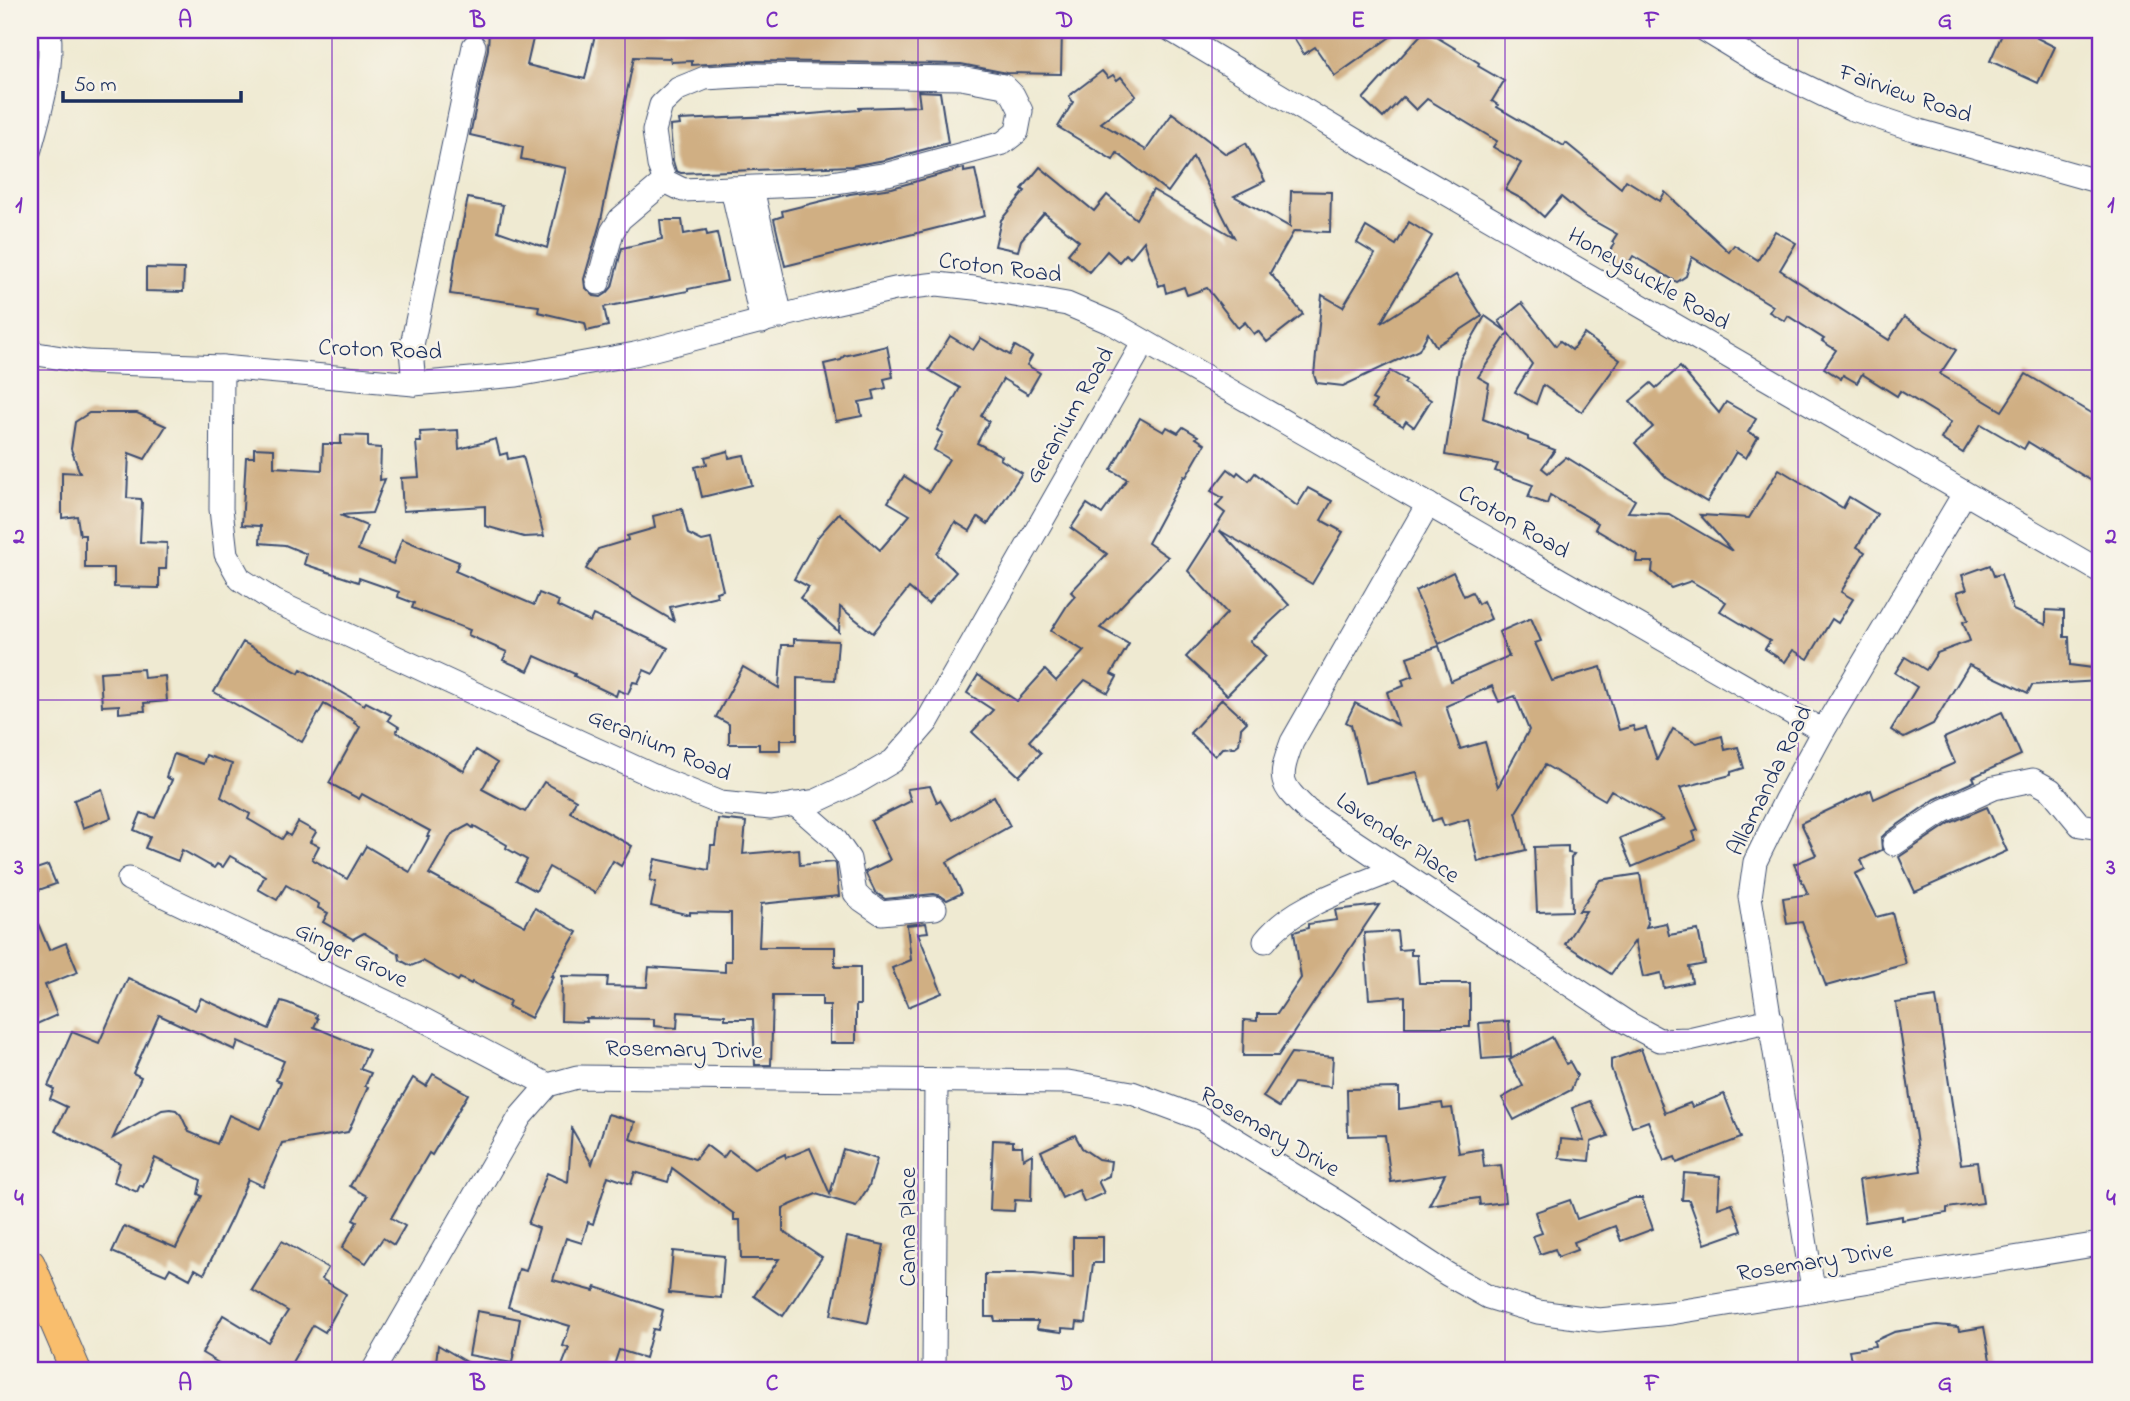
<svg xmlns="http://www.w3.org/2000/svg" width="2130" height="1401" font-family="'Indie Flower',sans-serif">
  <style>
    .building { fill: #d0af83; fill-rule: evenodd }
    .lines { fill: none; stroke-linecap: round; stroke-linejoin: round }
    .minor-casing { stroke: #3b4b6f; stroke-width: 25 }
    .major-casing { stroke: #3b4b6f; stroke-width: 32 }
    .minor { stroke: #fff; stroke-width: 23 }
    .major { stroke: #f9be6d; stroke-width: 30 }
    .grid { fill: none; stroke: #7b2cbf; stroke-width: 2; stroke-opacity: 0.55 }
    .labels { text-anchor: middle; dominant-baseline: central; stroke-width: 5; stroke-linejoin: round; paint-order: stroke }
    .street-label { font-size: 24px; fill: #1b2f5e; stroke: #f7f3e8 }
    .neatline { fill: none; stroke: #7b2cbf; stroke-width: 2.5 }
    .grid-label { font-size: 23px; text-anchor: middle; font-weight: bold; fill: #7b2cbf }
  </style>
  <rect width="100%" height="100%" fill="#f7f3e8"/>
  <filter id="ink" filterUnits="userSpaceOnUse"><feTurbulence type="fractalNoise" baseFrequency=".0143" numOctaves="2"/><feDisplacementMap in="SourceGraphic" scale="14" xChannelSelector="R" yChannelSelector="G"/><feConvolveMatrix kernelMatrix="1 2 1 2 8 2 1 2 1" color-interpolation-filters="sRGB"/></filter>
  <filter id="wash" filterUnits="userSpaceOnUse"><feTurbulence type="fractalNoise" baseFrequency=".00686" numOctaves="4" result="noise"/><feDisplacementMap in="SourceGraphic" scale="28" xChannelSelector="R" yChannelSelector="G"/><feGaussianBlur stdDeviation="1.57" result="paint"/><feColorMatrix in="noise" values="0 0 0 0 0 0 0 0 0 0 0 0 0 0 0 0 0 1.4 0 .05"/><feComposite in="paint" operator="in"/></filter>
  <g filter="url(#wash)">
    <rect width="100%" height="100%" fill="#efead2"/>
    <g id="blocks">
      <g class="building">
        <polygon points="489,30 535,30 527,65 585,79 596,30 1062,30 1061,74 1007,73 961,64 757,61 692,65 692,61 671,62 670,58 634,57 601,220 584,279 585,287 594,296 601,297 607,293 612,287 622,248 662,239 660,220 682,220 684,234 706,230 707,235 717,233 727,281 688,289 688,291 604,307 608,326 587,331 585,323 538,312 539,306 450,294 455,259 468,198 503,205 498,231 547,248 566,168 521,159 523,147 470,135 488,49"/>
        <polygon points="1289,30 1400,30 1335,76 1315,47 1304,54"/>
        <polygon points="1425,30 1479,63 1478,66 1504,81 1492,101 1498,105 1497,107 1564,146 1566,143 1621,188 1626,180 1660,201 1665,192 1729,252 1734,245 1758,260 1775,231 1796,243 1780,270 1889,340 1904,317 1956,350 1940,374 2002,411 2026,374 2100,418 2100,486 2028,442 2024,449 1981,424 1963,453 1941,439 1951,422 1900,391 1897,396 1862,374 1857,383 1843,375 1841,379 1824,368 1836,350 1822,341 1824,339 1788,316 1785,321 1769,312 1773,306 1692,257 1686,276 1677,282 1633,256 1624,271 1605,260 1615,244 1612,242 1617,234 1583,215 1561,197 1544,217 1526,201 1505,190 1521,163 1493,147 1497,141 1427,99 1416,110 1403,97 1383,118 1363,99"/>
        <polygon points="2004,30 2041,30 2037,38 2055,47 2038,83 1990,61"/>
        <polygon points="1102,71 1108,78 1113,75 1117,80 1121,77 1136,96 1101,123 1146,150 1172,114 1171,112 1226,154 1246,143 1265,181 1234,196 1290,227 1291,191 1331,192 1330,232 1294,231 1270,273 1303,314 1267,342 1258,331 1254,334 1245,322 1238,328 1207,288 1187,295 1184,287 1166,293 1164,284 1159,286 1144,241 1130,258 1126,254 1119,262 1107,251 1089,272 1068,254 1079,241 1044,213 1021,240 1018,251 995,246 1001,220 1025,191 1022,189 1040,167 1094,211 1107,195 1136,219 1153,190 1234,237 1193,157 1168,192 1117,153 1113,160 1058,127 1073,102 1069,96"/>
        <polygon points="918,91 940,92 948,143 885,160 851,166 681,173 676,171 673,161 670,126 680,125 679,120 799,115 859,110 859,108 920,106"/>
        <polygon points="964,168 964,172 975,170 985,216 785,266 774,219 783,216 782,211 850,194 892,188"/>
        <polygon points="1409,222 1432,236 1381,323 1456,275 1482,316 1436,346 1428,333 1419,350 1343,386 1317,383 1314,375 1322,295 1343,307 1375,254 1357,243 1366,227 1396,245"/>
        <polygon points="146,268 184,269 183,292 146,291"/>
        <polygon points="1522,303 1556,346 1560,341 1572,350 1584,334 1620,360 1582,412 1543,385 1536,404 1515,392 1532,364 1508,333 1478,377 1489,383 1483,419 1528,437 1528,440 1555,450 1542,468 1548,473 1566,457 1635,500 1628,512 1669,514 1732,551 1700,515 1749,518 1779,469 1843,508 1849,497 1877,514 1857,547 1865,552 1841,592 1853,599 1838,623 1832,619 1808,659 1793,650 1785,662 1765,649 1770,641 1720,611 1726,602 1691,581 1671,588 1652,572 1653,562 1636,562 1637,554 1595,529 1598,523 1550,495 1547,504 1528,497 1533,485 1495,471 1498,464 1445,455 1460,359 1485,316 1506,331 1499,321"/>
        <polygon points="950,336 973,350 981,338 1010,355 1015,346 1032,356 1027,365 1040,373 1028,394 1003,379 981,416 989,421 977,443 1002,456 1000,459 1022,473 988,524 978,517 970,531 955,522 937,554 956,572 928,604 909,588 873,633 840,607 839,632 800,598 809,587 794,579 816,539 839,513 880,550 910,515 888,502 904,476 929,492 949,459 934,450 943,433 937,430 960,388 929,370"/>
        <polygon points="887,346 893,377 884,379 886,388 873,391 875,399 859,402 862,416 836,421 824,364 841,360 844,356"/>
        <polygon points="1680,367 1719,413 1726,402 1756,419 1748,432 1758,437 1746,458 1736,452 1707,502 1667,478 1635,443 1653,427 1630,401 1651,383 1656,388"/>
        <polygon points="1390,371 1406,380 1404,383 1431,400 1414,427 1406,421 1403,426 1372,408 1376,401 1372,399"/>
        <polygon points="89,413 137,413 166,426 145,459 129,453 127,498 141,499 142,502 140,542 167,543 166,569 159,569 159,588 114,587 114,568 85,568 85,535 80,535 77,516 62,518 62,472 80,473 71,449 75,422"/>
        <polygon points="1140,418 1164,432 1167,427 1178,433 1183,427 1198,436 1196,438 1205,444 1186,477 1184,476 1148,543 1168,557 1100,628 1129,644 1111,674 1117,677 1108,693 1085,680 1029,741 1041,753 1019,776 972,732 993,710 967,693 978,675 1017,701 1045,670 1056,681 1084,651 1051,631 1068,604 1075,596 1071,592 1107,554 1071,528 1087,504 1102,514 1127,479 1111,470"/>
        <polygon points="458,430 459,449 496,439 500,455 507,453 508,459 523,456 544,536 524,537 485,526 485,506 403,511 401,478 419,477 416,442 421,442 420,432"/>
        <polygon points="341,435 368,436 368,447 381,448 380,480 385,479 372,513 340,515 367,526 358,550 393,564 402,539 459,562 455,571 534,605 539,593 559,601 557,606 590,622 593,615 637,633 668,648 653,674 644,670 638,683 633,682 628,694 618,690 616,696 574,676 575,674 535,656 528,671 503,660 507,652 468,635 470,630 412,608 414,603 398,597 399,592 359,578 358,582 304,564 307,554 285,545 260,543 261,526 242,525 246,457 254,457 254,448 274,449 274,467 322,470 323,444 341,444"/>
        <polygon points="728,451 729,458 744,455 752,485 702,497 695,467 707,464 705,457"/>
        <polygon points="1228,469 1236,475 1238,472 1249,481 1255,473 1297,506 1308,488 1332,501 1321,520 1343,532 1312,584 1219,530 1289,605 1250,641 1266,656 1227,695 1186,657 1227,613 1188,571 1225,513 1216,506 1223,498 1211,491"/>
        <polygon points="682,509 688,534 702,541 711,539 723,590 716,592 717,596 670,607 674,621 586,569 598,549 628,540 627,536 655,528 653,516"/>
        <polygon points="1990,565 1994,576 2001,574 2013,610 2046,625 2046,610 2064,611 2064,637 2069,637 2070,665 2100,669 2100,681 2032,685 2028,693 1969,665 1933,724 1904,738 1891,730 1917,687 1895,673 1905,657 1926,670 1937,653 1970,641 1963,622 1968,620 1957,592 1967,589 1962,575"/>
        <polygon points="1453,572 1464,596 1472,592 1478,604 1483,601 1491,619 1439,644 1415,591"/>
        <path d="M1531 618 1541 641 1535 643 1552 681 1601 667 1619 730 1633 726 1635 731 1646 728 1657 760 1673 729 1697 743 1722 736 1725 750 1738 747 1744 768 1731 772V775L1680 788 1698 830 1693 832 1696 840 1632 867 1620 838 1663 820 1611 790 1605 800 1545 765 1516 812 1526 850 1478 862 1468 819 1444 826 1441 818 1432 821 1417 772 1365 783 1351 725 1346 722 1355 703 1398 725 1387 692 1404 686 1402 680 1413 676 1407 657 1439 646 1451 681 1509 656 1499 632ZM1492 686 1499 702 1515 696 1529 730 1498 787 1485 742 1460 749 1446 706Z"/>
        <polygon points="794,639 838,641 835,680 797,678 797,740 780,740 780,750 759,750 759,744 729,744 729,724 716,717 743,667 779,688 782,645 794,645"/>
        <polygon points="243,642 299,673 301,669 364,705 366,702 391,715 388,720 399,727 396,732 464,771 476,750 497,763 482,789 525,812 544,782 576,800 570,812 632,846 621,866 613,861 595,893 549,867 536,891 516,880 527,860 506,848 507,845 474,826 473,828 469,825 452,834 429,874 525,926 535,908 577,932 551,976 553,976 531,1018 508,1006 510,1001 472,982 471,984 460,978 458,981 423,961 411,966 400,960 399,954 364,933 353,939 323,922 328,913 318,908 319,904 286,885 277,900 258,889 265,876 230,856 223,867 217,864 214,868 182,850 178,861 145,848 150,837 134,830 141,813 155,818 172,780 166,777 174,754 203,764 206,755 232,764 221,797 250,814 248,819 282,839 286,833 290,836 298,822 316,832 310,842 319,846 312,859 347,879 366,846 410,872 429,837 427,836 430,831 362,794 359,799 329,783 360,727 354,723 355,721 324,704 302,742 214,692"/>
        <polygon points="143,669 144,678 165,676 167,701 144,703 145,711 140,711 119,713 119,705 102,706 100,672"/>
        <polygon points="1222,699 1247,722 1241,728 1239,744 1235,747 1222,748 1215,756 1190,733"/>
        <polygon points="2002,712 2021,755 1973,777 1975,781 1935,799 1886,833 1881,838 1882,850 1861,860 1865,869 1855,874 1876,917 1892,913 1906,964 1826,986 1802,922 1787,924 1783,898 1808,894 1794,864 1816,855 1801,823 1871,790 1874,799 1955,763 1944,738"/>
        <polygon points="930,786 937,802 940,800 952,820 994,796 1010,826 947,862 962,893 947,900 941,896 934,894 885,899 875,892 865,872 890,860 871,821 911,801 907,789"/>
        <polygon points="102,789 111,818 83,828 74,800"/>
        <polygon points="1987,807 2007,851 1915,892 1899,857 1950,823"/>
        <polygon points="718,819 746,822 743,854 799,849 800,865 834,862 836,864 839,896 761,904 759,947 835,947 835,967 860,967 860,1005 856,1005 856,1043 830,1043 830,1005 822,1005 822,996 773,996 771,1065 755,1065 753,1019 725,1019 725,1015 678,1012 677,1028 654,1026 654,1019 586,1018 587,1022 561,1021 562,976 608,977 607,986 647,987 649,967 725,972 725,961 731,961 731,913 690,912 690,915 651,906 656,882 650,880 655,859 709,870 711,845 715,845"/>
        <polygon points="1568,846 1568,853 1574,854 1571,858 1572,911 1537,912 1534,847"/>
        <polygon points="48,865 56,884 30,893 30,871"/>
        <polygon points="1640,874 1648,923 1646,927 1666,923 1669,935 1698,930 1705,964 1689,967 1692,982 1664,988 1661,973 1643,977 1635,941 1611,974 1565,944 1586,911 1579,911 1600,880"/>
        <polygon points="30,904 49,950 66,943 78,972 45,985 57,1015 30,1027"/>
        <polygon points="1379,905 1278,1056 1243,1056 1244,1020 1257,1021 1257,1014 1277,1014 1301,978 1294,932 1308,928 1308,924 1337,920 1335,910"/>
        <polygon points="926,923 928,932 918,933 942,993 908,1007 892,968 911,960 907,925"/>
        <polygon points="1397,931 1399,950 1411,949 1411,955 1417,955 1419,983 1470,983 1470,1027 1405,1027 1405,996 1369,999 1364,933"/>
        <path d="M128 978 195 1010 201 998 269 1029 281 1001 288 1003 317 1015 316 1017 318 1019 314 1027 369 1050 360 1069 371 1073 365 1086 368 1087 348 1132 282 1143 263 1186 248 1179 232 1217 204 1274 195 1269 190 1279 170 1268 166 1275 112 1252 124 1226 176 1248 202 1196 198 1194 201 1180 155 1158 143 1187 140 1185 137 1192 114 1182 120 1163 55 1131 67 1107 50 1099 54 1089 48 1086 72 1032 99 1043ZM159 1015 235 1050 238 1041 284 1061 276 1080 281 1082 260 1129 229 1115 217 1144 189 1132 181 1115 176 1110 170 1109 162 1110 113 1138 141 1077 133 1073Z"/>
        <polygon points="1936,997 1961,1164 1977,1162 1983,1203 1947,1208 1947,1213 1902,1220 1902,1216 1865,1222 1859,1180 1921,1171 1896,1003"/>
        <polygon points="1509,1021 1511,1057 1482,1059 1479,1023"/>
        <polygon points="1552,1037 1566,1064 1570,1062 1577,1075 1571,1090 1514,1120 1502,1098 1523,1086 1509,1060"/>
        <polygon points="1641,1049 1665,1113 1690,1103 1692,1107 1724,1094 1741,1138 1677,1163 1675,1157 1664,1161 1648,1121 1632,1127 1611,1068 1611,1060"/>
        <polygon points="1291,1053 1333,1057 1331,1087 1294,1083 1279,1107 1263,1097"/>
        <polygon points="433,1074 468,1094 432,1155 429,1153 391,1218 405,1226 394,1245 383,1238 366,1263 342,1248 357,1222 353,1220 367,1196 350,1186 413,1078 426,1086"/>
        <polygon points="1399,1088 1399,1109 1442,1103 1443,1109 1452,1108 1459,1153 1482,1149 1484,1167 1501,1165 1505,1202 1480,1205 1479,1198 1429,1205 1445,1174 1391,1182 1385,1135 1348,1136 1347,1089"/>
        <polygon points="1590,1101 1608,1136 1591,1142 1589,1161 1559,1158 1561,1139 1584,1141 1572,1108"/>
        <polygon points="608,1114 635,1122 630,1139 695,1159 706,1145 723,1158 729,1150 754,1169 785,1154 786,1158 810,1148 830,1194 843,1149 877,1159 869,1186 856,1206 816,1194 783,1208 783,1231 822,1257 783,1316 754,1296 779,1259 741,1259 740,1220 734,1220 734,1214 672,1168 668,1182 635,1172 631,1184 608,1176 593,1224 588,1222 582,1243 566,1238 553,1280 594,1291 596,1287 663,1310 658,1330 653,1329 645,1358 619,1350 612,1371 560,1371 569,1348 563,1346 570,1326 508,1307 519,1269 526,1271 539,1228 528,1224 547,1173 568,1182 572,1129 592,1164"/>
        <polygon points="1075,1135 1082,1148 1098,1159 1111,1161 1109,1176 1098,1181 1104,1193 1084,1202 1079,1190 1062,1198 1041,1151"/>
        <polygon points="993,1140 1013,1141 1013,1146 1022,1146 1023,1159 1032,1154 1031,1201 1015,1200 1014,1211 990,1210"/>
        <polygon points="1684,1173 1720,1176 1718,1208 1732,1203 1742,1231 1705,1244 1689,1200 1682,1200"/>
        <polygon points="1634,1198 1642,1198 1653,1229 1621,1241 1615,1226 1574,1242 1577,1250 1558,1257 1555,1249 1540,1254 1533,1236 1542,1233 1535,1212 1570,1200 1577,1219"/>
        <polygon points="847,1237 884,1245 868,1323 831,1315"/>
        <polygon points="1073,1237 1103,1237 1103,1263 1093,1263 1086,1323 1077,1322 1076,1329 1062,1328 1062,1332 1037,1329 1038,1321 995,1321 994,1317 985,1317 985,1274 1034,1274 1073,1278"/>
        <polygon points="282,1241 328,1268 322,1279 346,1294 325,1332 313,1325 287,1371 232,1371 202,1353 223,1315 268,1342 288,1311 252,1290"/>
        <polygon points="673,1251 724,1256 721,1298 669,1293"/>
        <polygon points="477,1311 520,1319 512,1363 469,1355"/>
        <polygon points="1937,1325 1958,1327 1959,1331 1984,1327 1992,1371 1853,1371 1849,1350 1875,1346 1874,1341 1894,1332"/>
        <polygon points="438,1345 482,1371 435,1371"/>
      </g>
    </g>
  </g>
  <g filter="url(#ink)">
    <use href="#blocks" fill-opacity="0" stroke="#3b4b6f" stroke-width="2"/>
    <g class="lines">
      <defs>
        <g id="minor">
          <polyline points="1171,30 1368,148 2100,571"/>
          <polyline points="1705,30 1764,66 1850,108 1916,130 2100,182"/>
          <polygon points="757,75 961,78 1004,86 1013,95 1021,111 1017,132 1003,143 888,174 824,184 683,190 665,181 659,165 654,131 661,105 678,89 705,78"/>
          <path d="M30 149C40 111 54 69 49 30"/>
          <polyline points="732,188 762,322"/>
          <polyline points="752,188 781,317"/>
          <polyline points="598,283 612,232 620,219 665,181"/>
          <polyline points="30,349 37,354 87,362 222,367 414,384 517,375 635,354 820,306 895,289 937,284 974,288 1067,304 1114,324 1823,731"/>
          <polyline points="222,367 221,509 226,554 240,579 274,601 658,778 720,803 771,808 816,801 859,781 893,761 927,722 1144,342"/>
          <polyline points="414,384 411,350 474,46"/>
          <path d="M1428 504 1292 742C1278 780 1279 783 1308 811L1626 1022 1659 1040 1689 1039 1771 1020"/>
          <polyline points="795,804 835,839 849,859 855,893 862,900 881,913 935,908"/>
          <polyline points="1894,844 1943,811 1994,788 2033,780 2051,790 2080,825 2100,828"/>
          <polyline points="129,879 426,1021 548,1085"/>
          <path d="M1265 941C1292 905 1355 887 1396 869"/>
          <polyline points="1813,1289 1750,897 1755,862 1785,801 1823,731 1964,494"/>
          <polyline points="373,1371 520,1117 548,1085 577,1077 1068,1082 1132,1093 1202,1119 1337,1202 1447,1274 1488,1297 1538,1312 1599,1320 1671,1313 2100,1244"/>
          <polyline points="934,1371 936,1082"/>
        </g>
        <polyline id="major" points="30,1264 76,1371"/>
      </defs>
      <use href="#minor" class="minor-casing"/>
      <use href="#major" class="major-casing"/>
      <use href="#minor" class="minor"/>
      <use href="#major" class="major"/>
    </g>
  </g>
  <path class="grid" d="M332 30V1371M625 30V1371M918 30V1371M1212 30V1371M1505 30V1371M1798 30V1371M30 370H2100M30 700H2100M30 1032H2100"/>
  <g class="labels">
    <g class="street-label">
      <text transform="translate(1905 95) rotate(19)">Fairview Road</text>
      <text transform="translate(1000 269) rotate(7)">Croton Road</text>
      <text transform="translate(1648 280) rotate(30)">Honeysuckle Road</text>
      <text transform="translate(380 351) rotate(2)">Croton Road</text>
      <text transform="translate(1071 416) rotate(-60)">Geranium Road</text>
      <text transform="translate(1513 523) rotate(30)">Croton Road</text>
      <text transform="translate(659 746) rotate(23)">Geranium Road</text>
      <text transform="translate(1771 781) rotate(-64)">Allamanda Road</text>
      <text transform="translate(1397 839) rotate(34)">Lavender Place</text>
      <text transform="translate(351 956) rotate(26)">Ginger Grove</text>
      <text transform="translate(684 1051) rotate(1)">Rosemary Drive</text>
      <text transform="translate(1269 1133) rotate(30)">Rosemary Drive</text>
      <text transform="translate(909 1227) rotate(-90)">Canna Place</text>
      <text transform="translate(1815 1263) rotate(-9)">Rosemary Drive</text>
    </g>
  </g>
  <rect width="2130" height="1401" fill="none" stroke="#f7f3e8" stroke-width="77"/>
  <path d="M63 91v10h178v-10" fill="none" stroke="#1b2f5e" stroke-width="3.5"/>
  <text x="74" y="91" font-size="21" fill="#1b2f5e" stroke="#f7f3e8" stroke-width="5" paint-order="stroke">50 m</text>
  <rect x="38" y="38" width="2054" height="1324" class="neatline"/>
  <g class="grid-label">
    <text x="185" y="27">A</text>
    <text x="478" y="27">B</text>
    <text x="772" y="27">C</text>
    <text x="1065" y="27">D</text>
    <text x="1358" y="27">E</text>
    <text x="1652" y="27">F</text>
    <text x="1945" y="27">G</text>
    <text x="19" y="212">1</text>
    <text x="2111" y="212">1</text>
    <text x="19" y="543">2</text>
    <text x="2111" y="543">2</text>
    <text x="19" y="874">3</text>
    <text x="2111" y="874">3</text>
    <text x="19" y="1205">4</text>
    <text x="2111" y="1205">4</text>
    <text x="185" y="1390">A</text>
    <text x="478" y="1390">B</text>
    <text x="772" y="1390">C</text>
    <text x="1065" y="1390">D</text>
    <text x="1358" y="1390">E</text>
    <text x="1652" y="1390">F</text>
    <text x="1945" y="1390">G</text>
  </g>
</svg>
